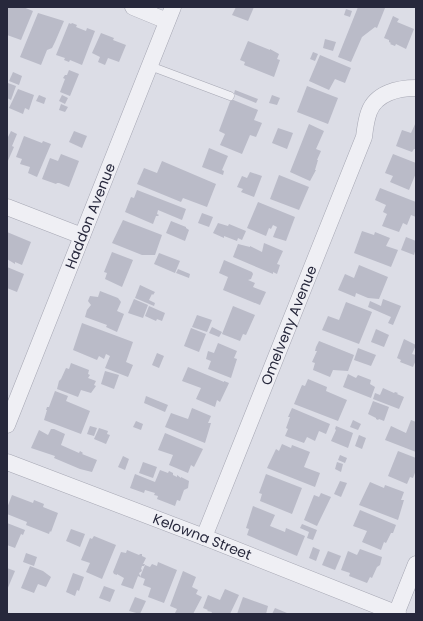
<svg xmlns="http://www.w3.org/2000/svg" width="423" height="621" font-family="Poppins,sans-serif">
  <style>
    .building { fill: #babbc8 }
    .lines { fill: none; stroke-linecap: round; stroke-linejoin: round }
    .lane-casing { stroke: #a6a7b3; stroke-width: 9 }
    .street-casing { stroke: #a6a7b3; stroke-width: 17 }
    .lane { stroke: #efeff4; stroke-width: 8 }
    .street { stroke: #efeff4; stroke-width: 16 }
    .labels { text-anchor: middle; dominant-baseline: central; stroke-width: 4; stroke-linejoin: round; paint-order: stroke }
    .street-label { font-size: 14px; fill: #27283c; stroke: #ebecf4 }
  </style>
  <rect width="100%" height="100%" fill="#dcdde6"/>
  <g class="building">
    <polygon points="7,7 23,7 33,11 21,40 7,35"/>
    <polygon points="236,7 254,7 248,21 232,15"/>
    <polygon points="358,7 385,8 377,28 375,27 362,37 351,62 338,57"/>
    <polygon points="346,9 352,11 350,17 344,15"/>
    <polygon points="38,13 64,21 55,42 52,48 47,50 41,65 20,57"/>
    <polygon points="393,16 399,19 397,22 414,29 406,49 396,44 395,46 390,44 391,43 389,42 389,40 384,38"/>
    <polygon points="69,23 71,24 72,23 77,25 76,27 86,31 87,28 95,31 82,65 70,60 69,62 64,60 65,58 56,55"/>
    <polygon points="101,33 114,38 113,40 126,45 119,62 108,58 105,65 98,62 100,57 92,53"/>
    <polygon points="325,39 336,42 333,51 323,48"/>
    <polygon points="248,41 270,50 270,49 279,54 277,59 280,60 274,77 244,65 245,62 240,60"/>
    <polygon points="313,52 318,54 315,61 310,59"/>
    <polygon points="320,55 351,68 345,83 335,79 329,90 309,81"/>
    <polygon points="69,70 79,74 70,96 60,92 65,79 63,78 65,75 67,75"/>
    <polygon points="13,72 22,76 19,85 9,81"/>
    <polygon points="8,83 16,86 11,100 7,98"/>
    <polygon points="307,86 338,98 328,124 297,112"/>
    <polygon points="18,89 34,95 29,110 25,108 23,114 9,108"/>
    <polygon points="235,90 258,99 256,103 234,94"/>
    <polygon points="39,95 46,98 44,104 36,101"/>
    <polygon points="62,95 68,98 65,104 59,101"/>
    <polygon points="272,95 280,98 277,105 269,103"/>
    <polygon points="231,99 258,110 254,120 262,123 256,137 250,135 242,154 220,145 225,134 219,131"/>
    <polygon points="61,104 68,107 65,112 59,110"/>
    <polygon points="416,122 416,149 414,149 412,152 396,146 402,130 411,133"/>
    <polygon points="309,124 324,131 316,149 321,151 317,160 318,160 315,170 316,170 310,181 290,172"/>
    <polygon points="278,128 293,133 287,149 272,143"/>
    <polygon points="11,131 17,134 12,146 14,147 7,163 7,137 8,137"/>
    <polygon points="74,131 87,136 82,148 69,142"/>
    <polygon points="24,136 42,143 43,141 51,144 37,177 28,173 30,167 20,164 22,159 16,157"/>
    <polygon points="209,148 228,156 222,170 224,171 223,175 202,167"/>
    <polygon points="61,154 79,161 69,187 59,183 57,183 56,184 42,179 50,158 58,161"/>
    <polygon points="393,154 416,163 416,173 409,190 390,182 393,176 385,173"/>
    <polygon points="162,161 216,184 207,207 183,198 181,202 137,184 144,168 157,173"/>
    <polygon points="250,172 262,176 254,197 241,192 243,189 237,187 242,176 247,178"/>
    <polygon points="279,175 309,187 299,210 270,199"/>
    <polygon points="380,188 416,202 416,217 411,215 407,225 403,223 399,232 382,226 387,214 383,212 386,205 375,200"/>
    <polygon points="137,190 186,209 182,220 158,210 157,214 159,215 158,216 156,216 153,224 125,212 131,197 134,198"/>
    <polygon points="258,202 295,217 286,241 273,237 277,227 273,225 271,229 269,228 266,236 247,228"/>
    <polygon points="202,213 213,217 209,227 198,223"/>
    <polygon points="123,220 162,235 155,255 142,255 112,243"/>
    <polygon points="171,221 186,227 186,228 189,230 185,241 166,233"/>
    <polygon points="218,223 228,226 229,224 246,231 242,240 238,238 237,241 224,236 224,238 213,233"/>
    <polygon points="362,231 374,235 375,232 390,238 386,246 398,250 391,267 354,253"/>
    <polygon points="7,232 31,242 22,265 15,262 15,264 7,259"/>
    <polygon points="406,237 416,241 416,248 414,255 401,250"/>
    <polygon points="264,243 283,251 277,264 280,265 277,274 273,272 273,274 233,257 238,244 250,247 250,246 262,252"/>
    <polygon points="112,252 133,260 122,287 105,279 107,273 104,272"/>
    <polygon points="159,253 180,261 175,273 154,264"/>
    <polygon points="224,260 252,272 253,274 251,279 248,280 255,283 253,287 266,292 260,305 223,290 228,277 219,273"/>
    <polygon points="359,265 388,277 379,299 368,298 356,293 355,297 338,290 345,274 354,278"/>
    <polygon points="7,267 24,274 17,292 7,288"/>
    <polygon points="178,269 190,274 189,278 176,273"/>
    <polygon points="140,285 155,292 153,295 152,294 149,300 155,303 154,306 135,298"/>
    <polygon points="100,291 118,298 121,302 117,311 124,314 117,332 106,327 107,325 85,317 87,310 91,305 88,301 90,296 98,297"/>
    <polygon points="134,299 148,305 143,318 128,313"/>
    <polygon points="383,299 401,306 393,325 388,323 391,317 368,307 370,301 381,306"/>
    <polygon points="346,302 372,312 359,344 322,330 328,316 339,320"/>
    <polygon points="149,306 165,313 162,321 157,319 156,321 145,316"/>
    <polygon points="233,306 255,315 246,335 243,334 240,341 222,334"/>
    <polygon points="197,315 212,320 207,332 192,327"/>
    <polygon points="82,323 133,342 126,362 133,365 128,377 105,368 110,356 106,354 104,359 99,356 97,360 73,350"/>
    <polygon points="212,327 222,332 219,337 209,333"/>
    <polygon points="191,328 206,334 199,352 184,346"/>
    <polygon points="376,329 389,335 384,347 371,342"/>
    <polygon points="404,339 416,345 412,354 416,355 416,360 413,367 400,362 401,360 397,358"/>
    <polygon points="319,341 354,355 348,371 333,370 330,377 313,370 315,363 312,362 317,351 315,351 316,347"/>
    <polygon points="218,343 237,351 234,358 237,359 231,378 208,369 211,361 206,359 208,351 214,353"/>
    <polygon points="358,348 376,355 371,366 354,360"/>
    <polygon points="157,353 164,356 159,368 152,365"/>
    <polygon points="71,363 89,370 88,374 90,375 88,378 96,381 94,385 96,386 91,393 81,390 78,397 57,389 59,381 61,379 66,368 69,369"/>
    <polygon points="188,367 224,382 224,381 229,383 220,402 217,400 215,407 196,399 201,388 182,381"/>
    <polygon points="105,371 119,375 114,389 101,384"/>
    <polygon points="348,374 356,378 358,375 371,380 370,384 375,387 371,398 343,387"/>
    <polygon points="308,379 327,387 326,391 347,400 338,421 294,404 302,385 305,386"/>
    <polygon points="383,388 394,393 395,392 398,393 397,394 404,397 399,409 373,399 375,393 380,395"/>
    <polygon points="55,391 68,396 66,401 90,411 81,434 44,420 47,410 46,410 47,407 49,407"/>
    <polygon points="146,396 168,405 165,412 144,403"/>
    <polygon points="373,401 389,407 384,421 379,419 378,420 376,419 376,418 368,414"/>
    <polygon points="192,408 211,416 208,423 211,423 205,443 165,427 171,413 188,419"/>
    <polygon points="292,408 330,424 326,434 319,431 315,441 307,437 304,443 285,436 288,429 286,428 290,417 288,417"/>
    <polygon points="353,420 361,424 358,430 350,427"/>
    <polygon points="411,420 416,422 416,452 385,440 391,426 406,433"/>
    <polygon points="136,421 143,424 141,430 133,427"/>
    <polygon points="90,426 97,428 94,436 87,434"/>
    <polygon points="336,426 353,433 348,448 331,441 336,430 335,429"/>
    <polygon points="99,428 108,431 107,434 110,435 106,444 94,439"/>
    <polygon points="51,429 54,429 65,434 61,445 79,453 80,451 83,453 82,454 97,460 92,472 80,469 54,458 55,456 31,448 39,430 48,435"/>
    <polygon points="165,433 203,449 194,467 191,465 188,473 169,465 173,455 158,450"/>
    <polygon points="359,435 366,438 362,449 355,446"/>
    <polygon points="282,444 291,448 292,445 310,452 304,467 320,473 315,487 267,468 276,449 279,451"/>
    <polygon points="398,451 416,458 416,470 413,478 410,477 407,484 388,476"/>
    <polygon points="340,455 347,458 345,463 338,460"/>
    <polygon points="123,456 129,459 125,470 118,467"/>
    <polygon points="143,462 157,467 153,478 139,473"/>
    <polygon points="337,462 343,464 341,472 335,469"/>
    <polygon points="160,470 168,473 169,471 173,473 173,475 177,477 177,475 181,478 181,477 189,481 188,488 184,490 180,501 177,500 175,506 157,499 158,496 154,495 155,493 145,490 144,493 130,488 135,474 155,482"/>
    <polygon points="266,474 302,488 292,514 260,501 262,494 259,493"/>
    <polygon points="340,481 347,483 341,497 334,494"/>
    <polygon points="370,482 384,488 385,485 404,492 401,500 404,500 398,520 359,505"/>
    <polygon points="321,493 331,497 317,526 304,520 314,495 319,497"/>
    <polygon points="12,495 33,503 34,500 44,504 43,507 58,513 51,532 50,531 49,534 26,525 27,522 7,514 7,508"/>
    <polygon points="253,506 275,515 270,526 285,532 286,528 305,536 297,556 247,535 249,529 246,528"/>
    <polygon points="360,510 396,525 393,533 391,533 386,543 384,542 381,550 362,542 367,531 353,526"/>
    <polygon points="7,523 25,530 23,535 21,534 15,548 7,545"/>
    <polygon points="302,524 317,530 313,540 307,538 309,532 300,528"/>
    <polygon points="71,529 85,534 80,547 66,541"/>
    <polygon points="94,536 116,545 102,579 86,572 90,563 81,560 90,538 92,539"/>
    <polygon points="313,547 320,550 316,561 309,558"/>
    <polygon points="360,549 382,557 380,565 377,567 372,578 370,577 367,583 349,576 350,573 341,570 348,551 357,555"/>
    <polygon points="127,550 139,555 140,554 142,554 142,556 146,558 143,564 145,564 144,566 142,566 141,569 142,570 141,572 140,572 139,574 140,575 140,577 138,576 133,589 121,585 124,578 117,574 117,575 114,574 113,572 121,552 126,553"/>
    <polygon points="328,551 341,556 335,570 322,565"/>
    <polygon points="26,553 37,557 34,566 23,562"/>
    <polygon points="158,562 177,570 164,603 148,597 151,588 143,585 145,579 140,577 145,565 150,567 152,564 157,566"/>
    <polygon points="30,566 43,571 51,577 46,587 38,584 34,593 21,588"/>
    <polygon points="7,568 15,571 7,590"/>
    <polygon points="183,571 196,577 192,587 198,590 196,594 202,597 193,614 177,614 175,613 177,609 170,606"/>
    <polygon points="73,573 84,577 79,591 77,590 75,596 66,592"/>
    <polygon points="104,586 115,590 110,602 99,598"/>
    <polygon points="225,589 239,595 230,614 211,614 212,612 207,611 208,610 203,608 208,595 220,600"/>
    <polygon points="135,597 146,601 140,614 129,611"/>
    <polygon points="243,597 268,606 266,614 237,614"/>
    <polygon points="275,608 287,613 287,614 272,614"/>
  </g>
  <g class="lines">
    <defs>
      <polyline id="lane" points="150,66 230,96"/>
      <g id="street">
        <polyline points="133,7 167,21"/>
        <polyline points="7,207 82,236"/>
        <path id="s1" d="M7 425 173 7"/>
        <path id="s2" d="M7 462 204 537 398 614"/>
        <path id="s3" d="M204 537 364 137C365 129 366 120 369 112 376 93 398 88 416 88"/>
        <polyline points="396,614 416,564"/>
      </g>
    </defs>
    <use href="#lane" class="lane-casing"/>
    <use href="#street" class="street-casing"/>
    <use href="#lane" class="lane"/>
    <use href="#street" class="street"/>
  </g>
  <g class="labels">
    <g class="street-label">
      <text stroke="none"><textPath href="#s1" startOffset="225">Haddon Avenue</textPath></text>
      <text stroke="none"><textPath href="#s3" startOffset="228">Omelveny Avenue</textPath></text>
      <text stroke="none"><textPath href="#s2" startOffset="209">Kelowna Street</textPath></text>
    </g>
  </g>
  <rect width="423" height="621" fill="none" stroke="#27283c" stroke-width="16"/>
</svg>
